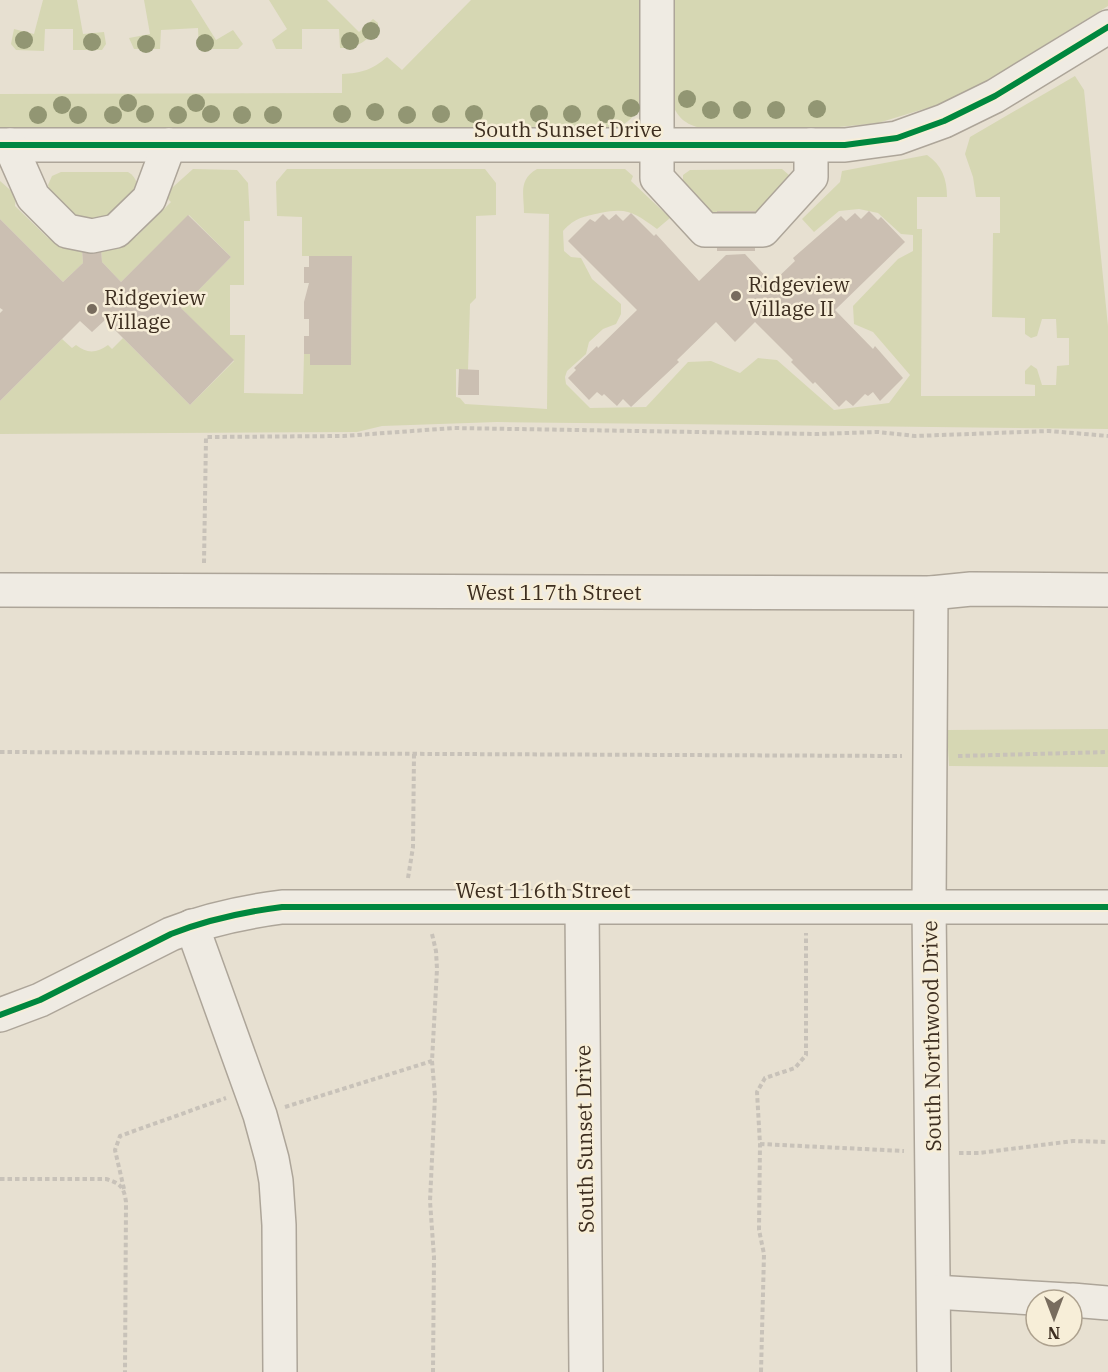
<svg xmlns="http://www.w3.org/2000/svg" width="1108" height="1372" font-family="'IBM Plex Serif',serif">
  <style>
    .green { fill: #d6d7b3 }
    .building { fill: #cbbfb2 }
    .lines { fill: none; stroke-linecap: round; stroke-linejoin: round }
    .minor-casing { stroke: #ada599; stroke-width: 36 }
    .path { stroke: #c8c2b9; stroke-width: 4; stroke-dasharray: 4.5 3; stroke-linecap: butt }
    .minor { stroke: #efebe3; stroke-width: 33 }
    .cycleway-casing { stroke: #f7eed8; stroke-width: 10 }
    .cycleway { stroke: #00873e; stroke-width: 6 }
    .tree { fill: #929673 }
    .poi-dot { fill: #786c5e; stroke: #f7eed8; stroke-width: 2 }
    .labels { text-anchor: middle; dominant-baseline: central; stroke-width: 5; stroke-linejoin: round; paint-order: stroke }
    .street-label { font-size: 21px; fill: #3d2e20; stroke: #f7eed8 }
    .poi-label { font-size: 21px; fill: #3d2e20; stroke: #f7eed8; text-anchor: start }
  </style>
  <rect width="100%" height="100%" fill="#e7e0d1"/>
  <g class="green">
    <polygon points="43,0 77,0 83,34 104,32 106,44 102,50 73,50 73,29 45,29 44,51 16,50 11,44 14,29 34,34"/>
    <polygon points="144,0 191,0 216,40 233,30 243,44 238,49 199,49 198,28 161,30 160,49 134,49 129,38 150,34"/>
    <path d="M269 0H327L359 32 373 19 378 23V30C365 41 358 48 340 48L339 29H302V49H276L272 40 287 29Z"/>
    <path d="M471 0H642V100C636 116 629 122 615 129H0V94L342 93V74C362 73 372 70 387 57L402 70Z"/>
    <path d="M670 0H1108V6L973 89 937 105 878 123 829 128H702C685 125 677 117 671 101Z"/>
    <path d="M1075 76 1084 90 1108 326V429L497 422 382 426 357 432 0 434V401L62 339 72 348 76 345C87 354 97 353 108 345L112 349 123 338 190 405 234 361 181 308 231 257 189 215 121 282 102 262 101 249 136 237 171 202 164 195 193 169 237 170 248 183 250 221H244V285H230V335H245L244 393 303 394 304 354H310V365H351L352 256H302V217L277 216 276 182 287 169H485L496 183V215L476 216V298L470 304 468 370 456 369V397L460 398 465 404 547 409 549 214 524 213C524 194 518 180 537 169H625L633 176 631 181 670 218 657 229C635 213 628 207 600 213 583 217 576 217 563 231L564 251 571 257 581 258 592 279 621 304V314L616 324 603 329 589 342 586 354 567 371 565 377 566 384 590 408 646 407 688 362 711 361 740 373 758 358 777 360 834 410 889 403 910 375 873 332 854 324 853 306 898 259 913 251V235L901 234 878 213 859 209 839 211 814 232 802 219 840 182 842 171 927 155C942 165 947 179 947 197H917V229H922L921 396H1035V385L1025 384V371L1031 365 1037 369 1042 385H1056L1057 366 1069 365V338H1057L1056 319H1042L1037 336 1031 338 1025 334V318L992 317 993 233H1000V197H976L973 177 965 154 970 137Z"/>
    <polygon points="782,169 789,175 790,182 755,221 755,211 717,211 717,220 683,182 683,175 690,170"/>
    <path d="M61 172H128C138 178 138 186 137 197L108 225 76 223 52 199 48 185 52 176Z"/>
    <polygon points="0,181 16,195 15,206 48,238 82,249 83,263 63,282 0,219"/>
    <polygon points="1108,729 1108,767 949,766 947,730"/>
  </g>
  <g class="building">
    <rect x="717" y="211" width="38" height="40"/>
    <polygon points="869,211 878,220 881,217 905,242 835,310 873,349 875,346 903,378 880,401 873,392 868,396 865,394 853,406 846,400 839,407 815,382 813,384 791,362 793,360 755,322 735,342 716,322 677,360 679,362 631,407 623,399 617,406 604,394 602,396 597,392 589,400 568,378 576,370 574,368 597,346 598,348 637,310 568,241 590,219 595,222 603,214 609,220 616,214 623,221 631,213 654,236 656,234 699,281 726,255 745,254 772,283 795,261 793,258 841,216 846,221 855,213 861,219"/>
    <polygon points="188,215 231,257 181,308 234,360 190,405 105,320 92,332 80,321 0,401 0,313 3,310 0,308 0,219 63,282 83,263 82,249 101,249 102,262 121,282"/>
    <polygon points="309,256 352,256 351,365 310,365 310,354 304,354 304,336 309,336 309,319 304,319 304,302 309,283 304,283 304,267 309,267"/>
    <polygon points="459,369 479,370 479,395 458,395"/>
  </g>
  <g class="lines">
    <defs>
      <g id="minor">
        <polyline points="657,0 657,178 705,230 763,230 811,177 811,145"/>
        <polyline points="0,145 845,145 897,138 944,121 995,96 1108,27"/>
        <polyline points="10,145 33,197 67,231 92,236 116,231 149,199 169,145"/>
        <polyline points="0,590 931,593 971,589 1108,590"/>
        <polyline points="931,593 929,907 934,1372"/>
        <polyline points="582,907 586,1372"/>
        <polyline points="192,926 260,1115 272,1159 276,1181 279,1225 280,1372"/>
        <path d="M0 1015 40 1000 171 934C209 919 243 912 282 907H1108"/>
        <polyline points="934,1292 1067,1300"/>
        <polyline points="1072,1300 1108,1303"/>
      </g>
    </defs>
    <use href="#minor" class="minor-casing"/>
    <g class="path">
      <polyline points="204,563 206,437 343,436 454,428 818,434 878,432 915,436 1049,431 1108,436"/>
      <polyline points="0,752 902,756"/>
      <polyline points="958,756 1108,752"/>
      <polyline points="408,878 413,847 414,754"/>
      <polyline points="432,934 436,951 437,969 432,1061 435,1096 430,1201 434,1257 433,1372"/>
      <polyline points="285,1107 432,1061"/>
      <polyline points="760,1144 904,1151"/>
      <polyline points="959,1153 979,1153 1073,1141 1108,1142"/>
      <path d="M0 1179H106C120 1183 124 1187 126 1202L125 1372"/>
      <polyline points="124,1189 115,1150 120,1136 226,1098"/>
      <polyline points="761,1372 764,1254 759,1230 760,1144 757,1092 765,1078 795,1068 806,1055 806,933"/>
    </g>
    <use href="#minor" class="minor"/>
    <defs>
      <g id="cycleway">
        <polyline points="0,145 845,145 897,138 944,121 995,96 1108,27"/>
        <path d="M0 1015 40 1000 171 934C209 919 243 912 282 907H1108"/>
      </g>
    </defs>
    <use href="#cycleway" class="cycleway-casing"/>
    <use href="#cycleway" class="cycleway"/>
  </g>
  <g class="tree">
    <circle cx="371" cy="31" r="9"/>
    <circle cx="24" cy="40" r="9"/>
    <circle cx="350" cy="41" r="9"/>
    <circle cx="92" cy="42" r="9"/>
    <circle cx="205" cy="43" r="9"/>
    <circle cx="146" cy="44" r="9"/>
    <circle cx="687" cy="99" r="9"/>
    <circle cx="128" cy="103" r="9"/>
    <circle cx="196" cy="103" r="9"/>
    <circle cx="62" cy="105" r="9"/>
    <circle cx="631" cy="108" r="9"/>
    <circle cx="817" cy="109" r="9"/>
    <circle cx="711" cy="110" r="9"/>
    <circle cx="742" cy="110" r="9"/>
    <circle cx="776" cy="110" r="9"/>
    <circle cx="375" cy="112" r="9"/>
    <circle cx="145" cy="114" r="9"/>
    <circle cx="211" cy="114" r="9"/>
    <circle cx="342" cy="114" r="9"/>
    <circle cx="441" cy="114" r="9"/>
    <circle cx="474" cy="114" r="9"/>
    <circle cx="539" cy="114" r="9"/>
    <circle cx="572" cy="114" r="9"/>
    <circle cx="606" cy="114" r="9"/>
    <circle cx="38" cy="115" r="9"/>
    <circle cx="78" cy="115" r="9"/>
    <circle cx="113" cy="115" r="9"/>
    <circle cx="178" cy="115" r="9"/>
    <circle cx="242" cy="115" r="9"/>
    <circle cx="273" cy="115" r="9"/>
    <circle cx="407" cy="115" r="9"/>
  </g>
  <g class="poi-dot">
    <circle cx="736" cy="296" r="6"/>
    <circle cx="92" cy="309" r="6"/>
  </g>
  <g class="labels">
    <g class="street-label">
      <text x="568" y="129">South Sunset Drive</text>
      <text x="554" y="592">West 117th Street</text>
      <text x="543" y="890">West 116th Street</text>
      <text transform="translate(931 1036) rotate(-91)">South Northwood Drive</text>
      <text transform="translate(584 1139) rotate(-91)">South Sunset Drive</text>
    </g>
    <g class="poi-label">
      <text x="748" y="284">Ridgeview<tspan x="748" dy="24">Village II</tspan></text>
      <text x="104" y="297">Ridgeview<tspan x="104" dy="24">Village</tspan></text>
    </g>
  </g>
  <g transform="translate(1054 1318) rotate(180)"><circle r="28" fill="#f7eed8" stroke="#ada18e" stroke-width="1.5"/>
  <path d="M0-4.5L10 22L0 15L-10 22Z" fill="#786c5e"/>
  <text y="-9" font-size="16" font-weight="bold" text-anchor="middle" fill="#3d2e20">N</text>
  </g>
</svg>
